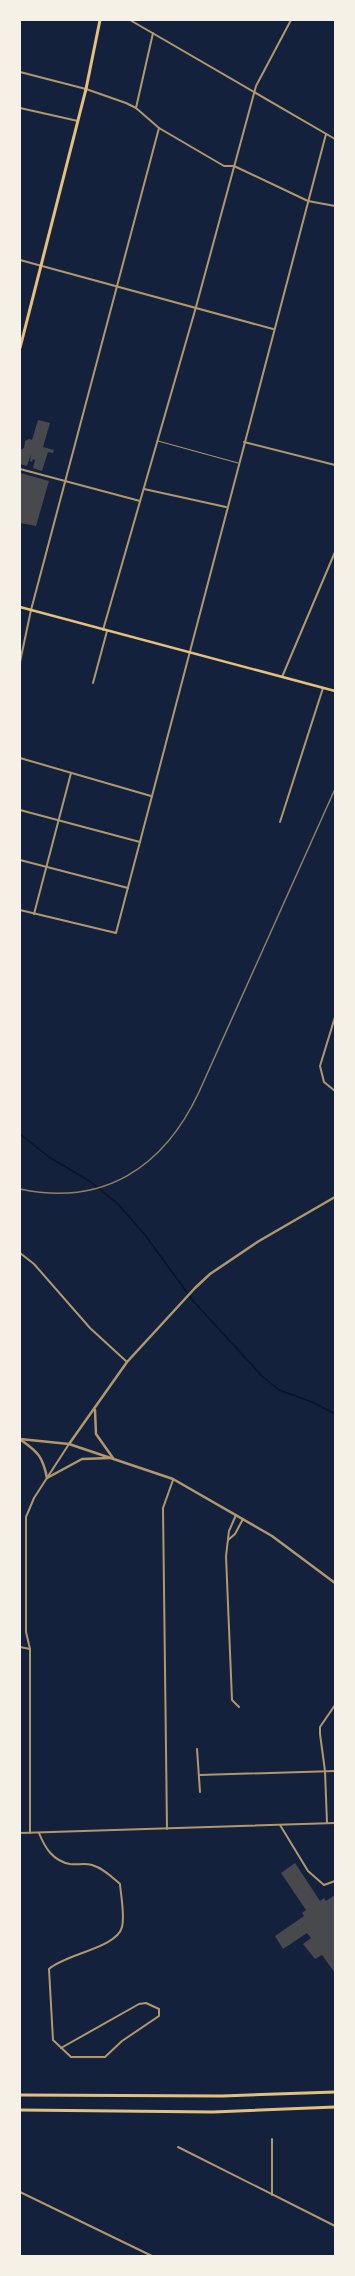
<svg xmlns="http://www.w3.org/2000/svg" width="355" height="2276" font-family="Commissioner,sans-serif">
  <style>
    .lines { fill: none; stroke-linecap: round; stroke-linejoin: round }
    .stream { stroke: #0b132b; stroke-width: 1.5 }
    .building { fill: #48494c }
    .service { stroke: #b1986c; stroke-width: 1 }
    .minor { stroke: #b1986c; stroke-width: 2 }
    .tertiary { stroke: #b1986c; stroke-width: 2.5 }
    .secondary { stroke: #e5c07b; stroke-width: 2.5 }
    .primary { stroke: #e5c07b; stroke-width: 3 }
    .trunk { stroke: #e5c07b; stroke-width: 3 }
    .rail { stroke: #918062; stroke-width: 1.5 }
  </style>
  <rect width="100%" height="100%" fill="#14213d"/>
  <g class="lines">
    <polyline class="stream" points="20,1134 49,1157 91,1182 118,1204 145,1235 194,1302 262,1376 279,1390 312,1402 335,1414"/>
  </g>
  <g class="building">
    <polygon points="38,420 50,423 43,447 54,450 53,453 48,452 42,471 33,468 35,460 33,459 32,462 30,461 31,454 27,466 20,464 20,450 24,448 25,441 29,439 32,440"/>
    <polygon points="20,473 49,481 36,526 20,523"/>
    <polygon points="295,1863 320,1901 324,1898 326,1901 335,1895 335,1973 322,1955 315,1959 303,1944 311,1938 307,1933 283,1949 275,1936 304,1916 302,1913 306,1910 281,1873"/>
  </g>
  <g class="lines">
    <polyline class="service" points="158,441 238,463"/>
    <g class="minor">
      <polyline points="130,20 335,139"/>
      <polyline points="20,72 86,89 126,103 136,108 159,128 224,166 234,166 308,201 335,206"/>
      <polyline points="20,108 78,121"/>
      <polyline points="136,108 153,33"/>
      <polyline points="20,260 273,329"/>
      <polyline points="244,442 335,465"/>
      <polyline points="20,469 140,501"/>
      <polyline points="144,489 226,507"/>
      <polyline points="103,630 196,307 256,86 291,20"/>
      <polyline points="20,662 31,610 159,128"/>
      <polyline points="282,677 335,552"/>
      <polyline points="93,683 107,631"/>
      <polyline points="20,758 151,796"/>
      <polyline points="20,810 140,842"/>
      <polyline points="280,822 323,688"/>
      <polyline points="20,860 128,888"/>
      <polyline points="20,910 116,933 326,134"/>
      <polyline points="34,914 71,773"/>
      <polyline points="335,1017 320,1066 324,1082 335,1091"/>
      <polyline points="20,1253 34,1264 90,1328 127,1362"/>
      <polyline points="236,1515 229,1531 226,1556 232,1700 239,1707"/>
      <polyline points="228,1540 235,1534 243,1519"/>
      <polyline points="20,1647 30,1649"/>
      <polyline points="197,1749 200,1792"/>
      <polyline points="199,1775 335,1771"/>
      <polyline points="327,1823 325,1771 320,1734 320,1727 335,1705"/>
      <polyline points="280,1825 308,1871 324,1885 335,1881"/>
      <polyline points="167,1829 163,1508 173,1480"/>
      <polyline points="20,1833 335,1823"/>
      <polyline points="30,1833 30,1649 26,1632 26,1517 34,1498 69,1444"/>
      <path d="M39 1833C45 1848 53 1861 70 1864 78 1865 85 1863 92 1865 103 1868 112 1877 120 1884 121 1897 125 1915 122 1927 117 1948 65 1954 49 1969L53 2040 71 2057H105L122 2041 159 2016V2009L146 2003 139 2004 61 2048"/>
      <polyline points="272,2139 272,2195"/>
      <polyline points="178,2147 335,2226"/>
      <polyline points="20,2192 152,2256"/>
    </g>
    <g class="tertiary">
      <polyline points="95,1410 96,1434 113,1458"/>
      <polyline points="20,1439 69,1444 173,1479 272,1536 335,1583"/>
      <path d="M21 1440C38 1452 43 1457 47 1478L82 1459 110 1458"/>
      <polyline points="69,1444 127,1362 195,1288 210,1274 259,1241 335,1197"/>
    </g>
    <polyline class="secondary" points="20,607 335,691"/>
    <polyline class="primary" points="20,348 86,89 100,20"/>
    <g class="trunk">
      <polyline points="20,2095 222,2096 335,2092"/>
      <polyline points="20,2110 213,2112 335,2107"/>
    </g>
    <path class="rail" d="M20 1189C104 1207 164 1167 199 1092L335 789"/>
  </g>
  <rect width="355" height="2276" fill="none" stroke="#f6f1e7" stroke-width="42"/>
</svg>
